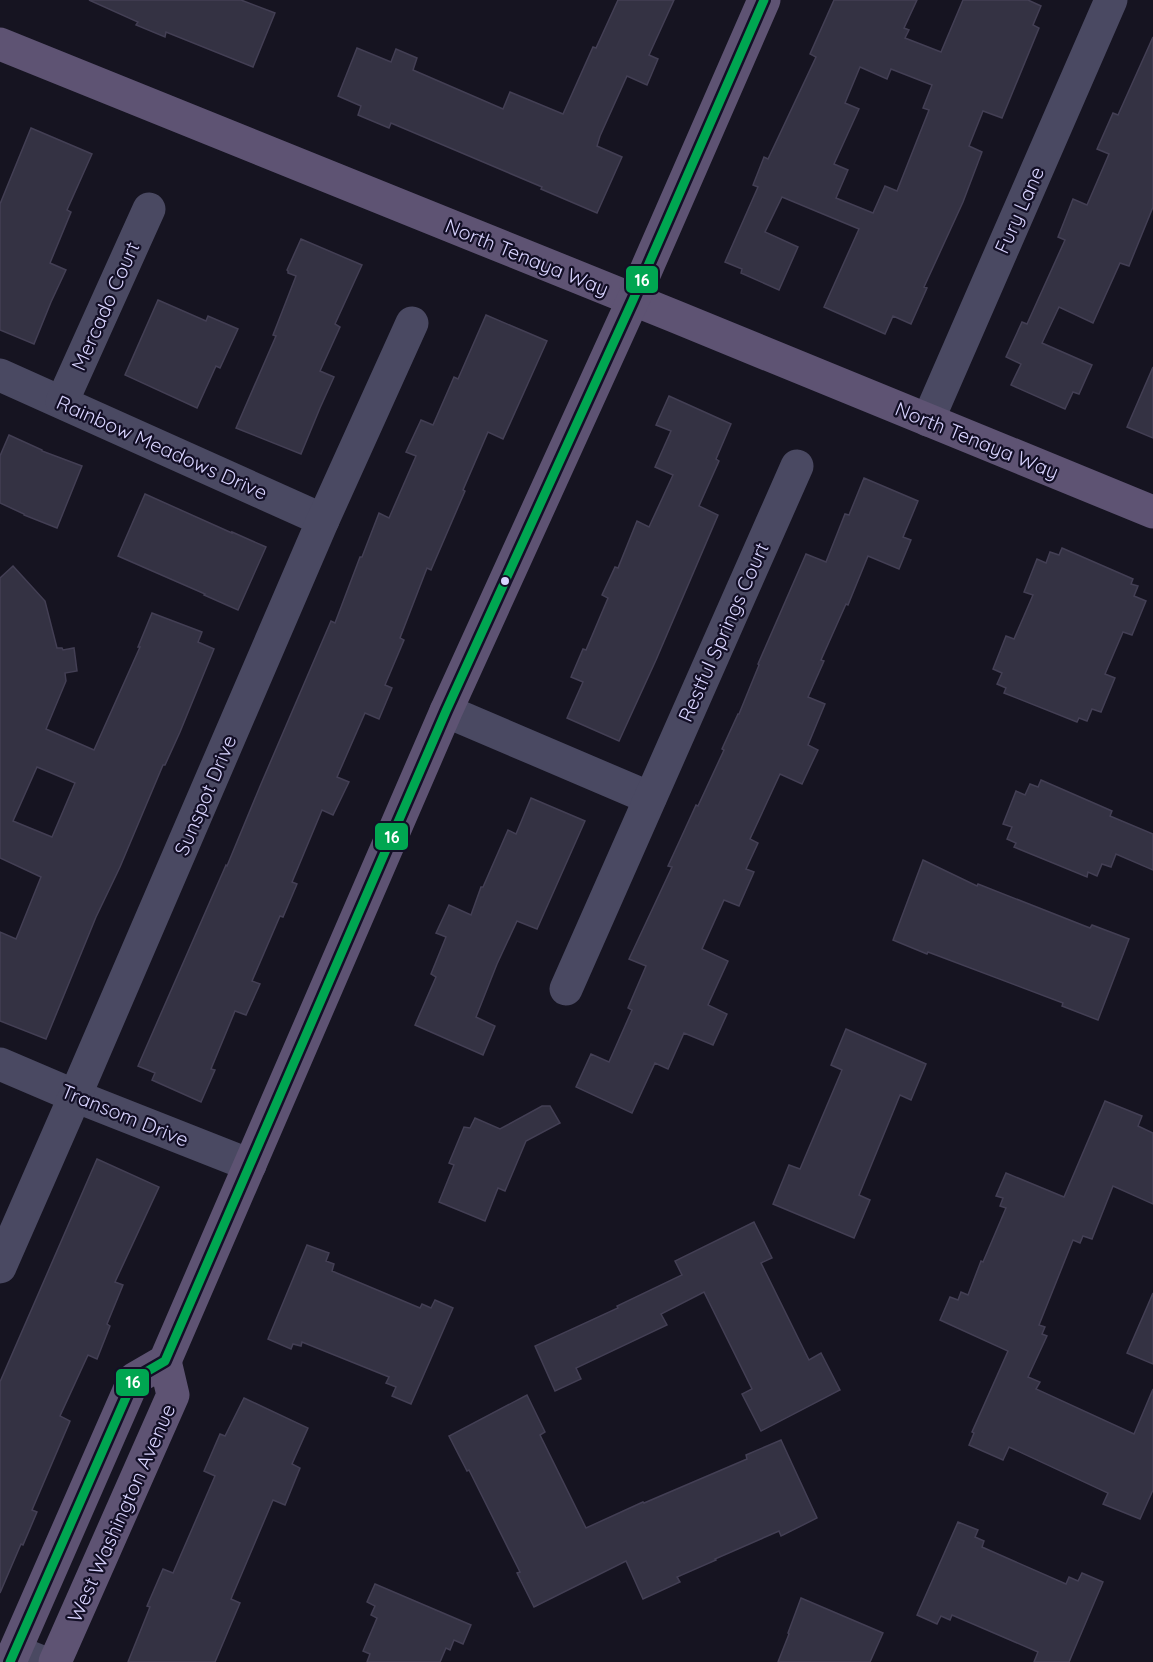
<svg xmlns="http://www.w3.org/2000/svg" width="1153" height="1662" font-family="Quicksand,sans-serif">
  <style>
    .building { fill: #343243; stroke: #433f54; stroke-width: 1.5; fill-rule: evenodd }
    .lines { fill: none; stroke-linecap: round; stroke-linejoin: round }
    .minor { stroke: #4a4962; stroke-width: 33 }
    .major { stroke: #5e5373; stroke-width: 33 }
    .bus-1-casing { stroke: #130f26; stroke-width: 14 }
    .bus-1 { stroke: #00a651; stroke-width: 9 }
    .bus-dot { fill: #d9d4ff; stroke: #130f26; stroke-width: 2 }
    .labels { text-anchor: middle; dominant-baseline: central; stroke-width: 4.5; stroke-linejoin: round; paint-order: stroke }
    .street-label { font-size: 20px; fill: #d9d4ff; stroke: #130f26 }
    .line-badge { stroke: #130f26; stroke-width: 2 }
    .badge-label { font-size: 16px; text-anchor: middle; font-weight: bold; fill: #fff }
  </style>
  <rect width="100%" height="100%" fill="#161421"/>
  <g class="building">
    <polygon points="89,0 241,0 275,13 253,67 166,32 165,37 136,25 138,22"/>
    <polygon points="618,0 674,0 649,55 658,59 647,85 627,76 600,136 597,146 622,157 597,213 541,189 542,187 391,123 389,128 358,115 361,106 338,96 357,48 391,62 396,49 417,58 413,70 503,109 510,92 563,114 593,47 596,48"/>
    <path d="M834 0H917L904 28 909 30 905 38 941 52 963 0H1028L1041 6 1033 25 1039 28 1002 118 983 111 969 146 982 152 963 202 924 287 927 288 911 324 893 316 885 334 824 307 859 229 782 197 765 232 798 247 779 290 741 273 742 269 725 262 758 187 753 185 764 157 768 159 816 57 810 54ZM860 67 887 79 891 69 932 85 923 108 929 110 897 191 885 186 873 213 836 198 848 170 834 164 859 109 845 103Z"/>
    <polygon points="1153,37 1153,207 1129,266 1120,263 1093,323 1059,307 1042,343 1092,365 1079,394 1073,392 1065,409 1011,385 1021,364 1006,357 1022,322 1027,324 1065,240 1058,237 1073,199 1087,205 1109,154 1097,149 1113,113 1118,115"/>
    <polygon points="31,128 92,154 67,210 71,212 50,263 66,270 51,302 34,344 0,330 0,204"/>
    <polygon points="301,239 362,265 335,324 340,327 320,371 334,377 320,408 301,454 236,428 276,336 273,335 296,276 288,273 288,271 287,270"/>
    <polygon points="158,300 206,321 208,316 238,329 220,368 216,366 197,408 125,375"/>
    <polygon points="486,315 547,341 503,439 488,432 463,490 465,491 431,570 427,568 400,638 404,640 385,685 392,688 379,719 365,713 337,777 349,782 333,815 322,810 292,882 297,884 283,917 280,916 252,981 260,984 246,1015 235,1011 211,1069 215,1070 201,1102 152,1080 155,1073 138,1066 226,865 227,866 261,784 331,621 335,623 360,557 362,557 379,513 389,518 416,456 406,452 421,420 433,425 454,377 458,379"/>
    <polygon points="1153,367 1153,438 1127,427"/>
    <polygon points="669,396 731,424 716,459 719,461 699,506 718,515 656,660 619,741 567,718 583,682 571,677 583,649 586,650 608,598 602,595 615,567 618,568 637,521 649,527 673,475 655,467 671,431 656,425"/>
    <polygon points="9,435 42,450 42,451 82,466 57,528 24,515 24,514 0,503 0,456"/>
    <polygon points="864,478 918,501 903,537 911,540 899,569 868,556 848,605 846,604 821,660 824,661 808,697 825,704 808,745 818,750 802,784 780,774 750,839 758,843 746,869 754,872 739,906 724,900 702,949 728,961 708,1005 727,1014 713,1045 684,1033 668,1069 655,1063 632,1113 576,1087 591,1054 609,1062 632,1010 628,1008 646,966 629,959 672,867 668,866 680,840 696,805 698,806 724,750 722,749 738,714 739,714 759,665 758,664 806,554 826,562 845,514 849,515"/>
    <polygon points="145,494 232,533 232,532 266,547 238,610 204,595 205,594 118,556"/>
    <polygon points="1062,548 1133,579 1131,584 1138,586 1134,596 1146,601 1132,635 1123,632 1105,674 1115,678 1101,712 1092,709 1087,721 1079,718 1077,722 1004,693 1006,688 997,684 1002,673 993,669 1006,636 1014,639 1033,595 1024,592 1037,559 1046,563 1050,552 1059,555"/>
    <path d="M13 566 45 601 57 648H62L63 650 74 648 77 671 65 673 66 681 46 729 94 750 140 647H138L152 613 202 632 198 642 214 649 180 732 165 765H163L120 867 96 917 46 1039 0 1021V932L16 939 41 877 0 858V578ZM37 767 75 783 52 837 13 821Z"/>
    <polygon points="1041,780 1112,811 1110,816 1153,834 1153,870 1116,854 1111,867 1102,864 1097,876 1088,872 1087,877 1014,847 1016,843 1007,839 1012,827 1003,824 1016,791 1025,795 1030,784 1038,787"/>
    <polygon points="531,798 585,821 537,929 517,921 497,964 476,1017 495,1026 483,1055 415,1025 436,977 431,974 446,937 436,933 449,905 471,915 481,887 483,887 508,830 516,834"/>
    <polygon points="923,860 977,886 978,884 1090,928 1092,925 1129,939 1098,1020 1062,1006 1063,1003 928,952 927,954 893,940"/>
    <polygon points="846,1029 926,1064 911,1100 900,1095 859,1195 870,1200 854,1238 773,1204 789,1165 800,1169 842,1070 831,1065"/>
    <polygon points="1105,1101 1142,1116 1138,1126 1153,1133 1153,1204 1113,1186 1092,1239 1083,1236 1080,1243 1073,1240 1039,1325 1045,1327 1042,1334 1047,1336 1028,1377 1040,1382 1036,1389 1134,1434 1153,1389 1153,1490 1140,1519 1103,1504 1108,1493 1009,1447 1003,1460 969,1445 974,1433 972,1432 1008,1351 940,1320 950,1297 958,1300 961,1292 968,1295 981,1261 983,1262 1006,1208 1000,1206 1003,1198 996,1196 1006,1173 1064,1197"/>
    <polygon points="542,1106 550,1106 560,1123 526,1141 505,1191 498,1188 485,1221 439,1202 454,1165 449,1163 464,1127 470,1128 475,1118 500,1129"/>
    <polygon points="97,1159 159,1187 115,1282 123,1285 107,1324 110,1326 97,1359 88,1355 60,1416 70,1421 32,1510 37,1512 23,1545 21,1544 0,1593 0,1382"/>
    <polygon points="754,1222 772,1258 761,1263 809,1360 821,1353 840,1390 761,1431 742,1394 752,1389 704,1292 661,1314 667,1325 576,1368 581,1379 555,1391 535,1346 618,1308 617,1306 682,1275 675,1261"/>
    <polygon points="307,1245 329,1253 326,1261 334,1264 332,1271 420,1308 422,1304 431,1308 435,1300 453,1308 411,1404 392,1396 396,1387 386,1383 389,1377 302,1342 301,1346 293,1344 291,1349 268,1339"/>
    <polygon points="1153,1293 1153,1364 1127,1353"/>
    <polygon points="527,1395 545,1432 540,1435 586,1528 643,1502 644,1503 747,1459 746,1455 781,1440 817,1518 781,1536 779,1531 715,1559 716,1560 677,1577 680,1582 643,1599 626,1561 534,1607 517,1573 520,1572 469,1470 467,1471 449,1436"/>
    <polygon points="244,1398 308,1428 292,1464 300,1468 285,1505 273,1500 231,1599 240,1603 215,1662 128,1662 150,1607 147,1606 163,1569 173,1573 215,1476 204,1471 220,1434 225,1436"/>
    <polygon points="958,1522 978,1530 975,1537 984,1541 982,1547 1066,1584 1069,1577 1078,1581 1082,1573 1103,1582 1069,1662 1034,1662 1038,1652 952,1615 950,1620 941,1616 937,1624 917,1615"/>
    <polygon points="375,1584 471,1625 463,1644 454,1640 450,1650 446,1648 440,1662 367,1662 370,1654 363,1651 377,1618 371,1615 375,1606 367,1602"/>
    <polygon points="801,1598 883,1633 870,1662 778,1662 789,1634 788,1633"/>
  </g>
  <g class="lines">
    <g class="minor">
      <polyline points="0,375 323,520"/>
      <polyline points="62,402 149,209"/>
      <polyline points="928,420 1111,0"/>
      <polyline points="446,711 650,798"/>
      <polyline points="566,989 797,466"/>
      <polyline points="0,1064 75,1096 250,1165"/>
      <polyline points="0,1267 75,1096 323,520 412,323"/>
      <polyline points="15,1651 42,1662"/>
    </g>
    <g class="major">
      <polyline points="0,44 674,316 1153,512"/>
      <polyline points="10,1662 134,1379 165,1361 446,711 633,300 764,0"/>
      <polyline points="55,1662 173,1395 165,1361"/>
    </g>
    <defs>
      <polyline id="bus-1" points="10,1662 134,1379 165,1361 446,711 633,300 764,0"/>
    </defs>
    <use href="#bus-1" class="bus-1-casing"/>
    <use href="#bus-1" class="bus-1"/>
  </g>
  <circle class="bus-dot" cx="505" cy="581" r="5"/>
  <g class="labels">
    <g class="street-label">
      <text transform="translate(1019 210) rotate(-66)">Fury Lane</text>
      <text transform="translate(527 257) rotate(22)">North Tenaya Way</text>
      <text transform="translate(105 306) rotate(-66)">Mercado Court</text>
      <text transform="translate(977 440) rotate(22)">North Tenaya Way</text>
      <text transform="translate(162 447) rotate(24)">Rainbow Meadows Drive</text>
      <text transform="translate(723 632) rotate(-66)">Restful Springs Court</text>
      <text transform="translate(205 795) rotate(-67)">Sunspot Drive</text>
      <text transform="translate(125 1115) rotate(22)">Transom Drive</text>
      <text transform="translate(121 1513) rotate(-66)">West Washington Avenue</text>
    </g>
  </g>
  <g class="line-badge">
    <rect x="625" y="265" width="34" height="29" rx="6" fill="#00a651"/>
    <rect x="374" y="822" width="35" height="29" rx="6" fill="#00a651"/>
    <rect x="115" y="1368" width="35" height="29" rx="6" fill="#00a651"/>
  </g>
  <g class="badge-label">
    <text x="642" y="286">16</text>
    <text x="392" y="843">16</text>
    <text x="133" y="1388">16</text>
  </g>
</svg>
